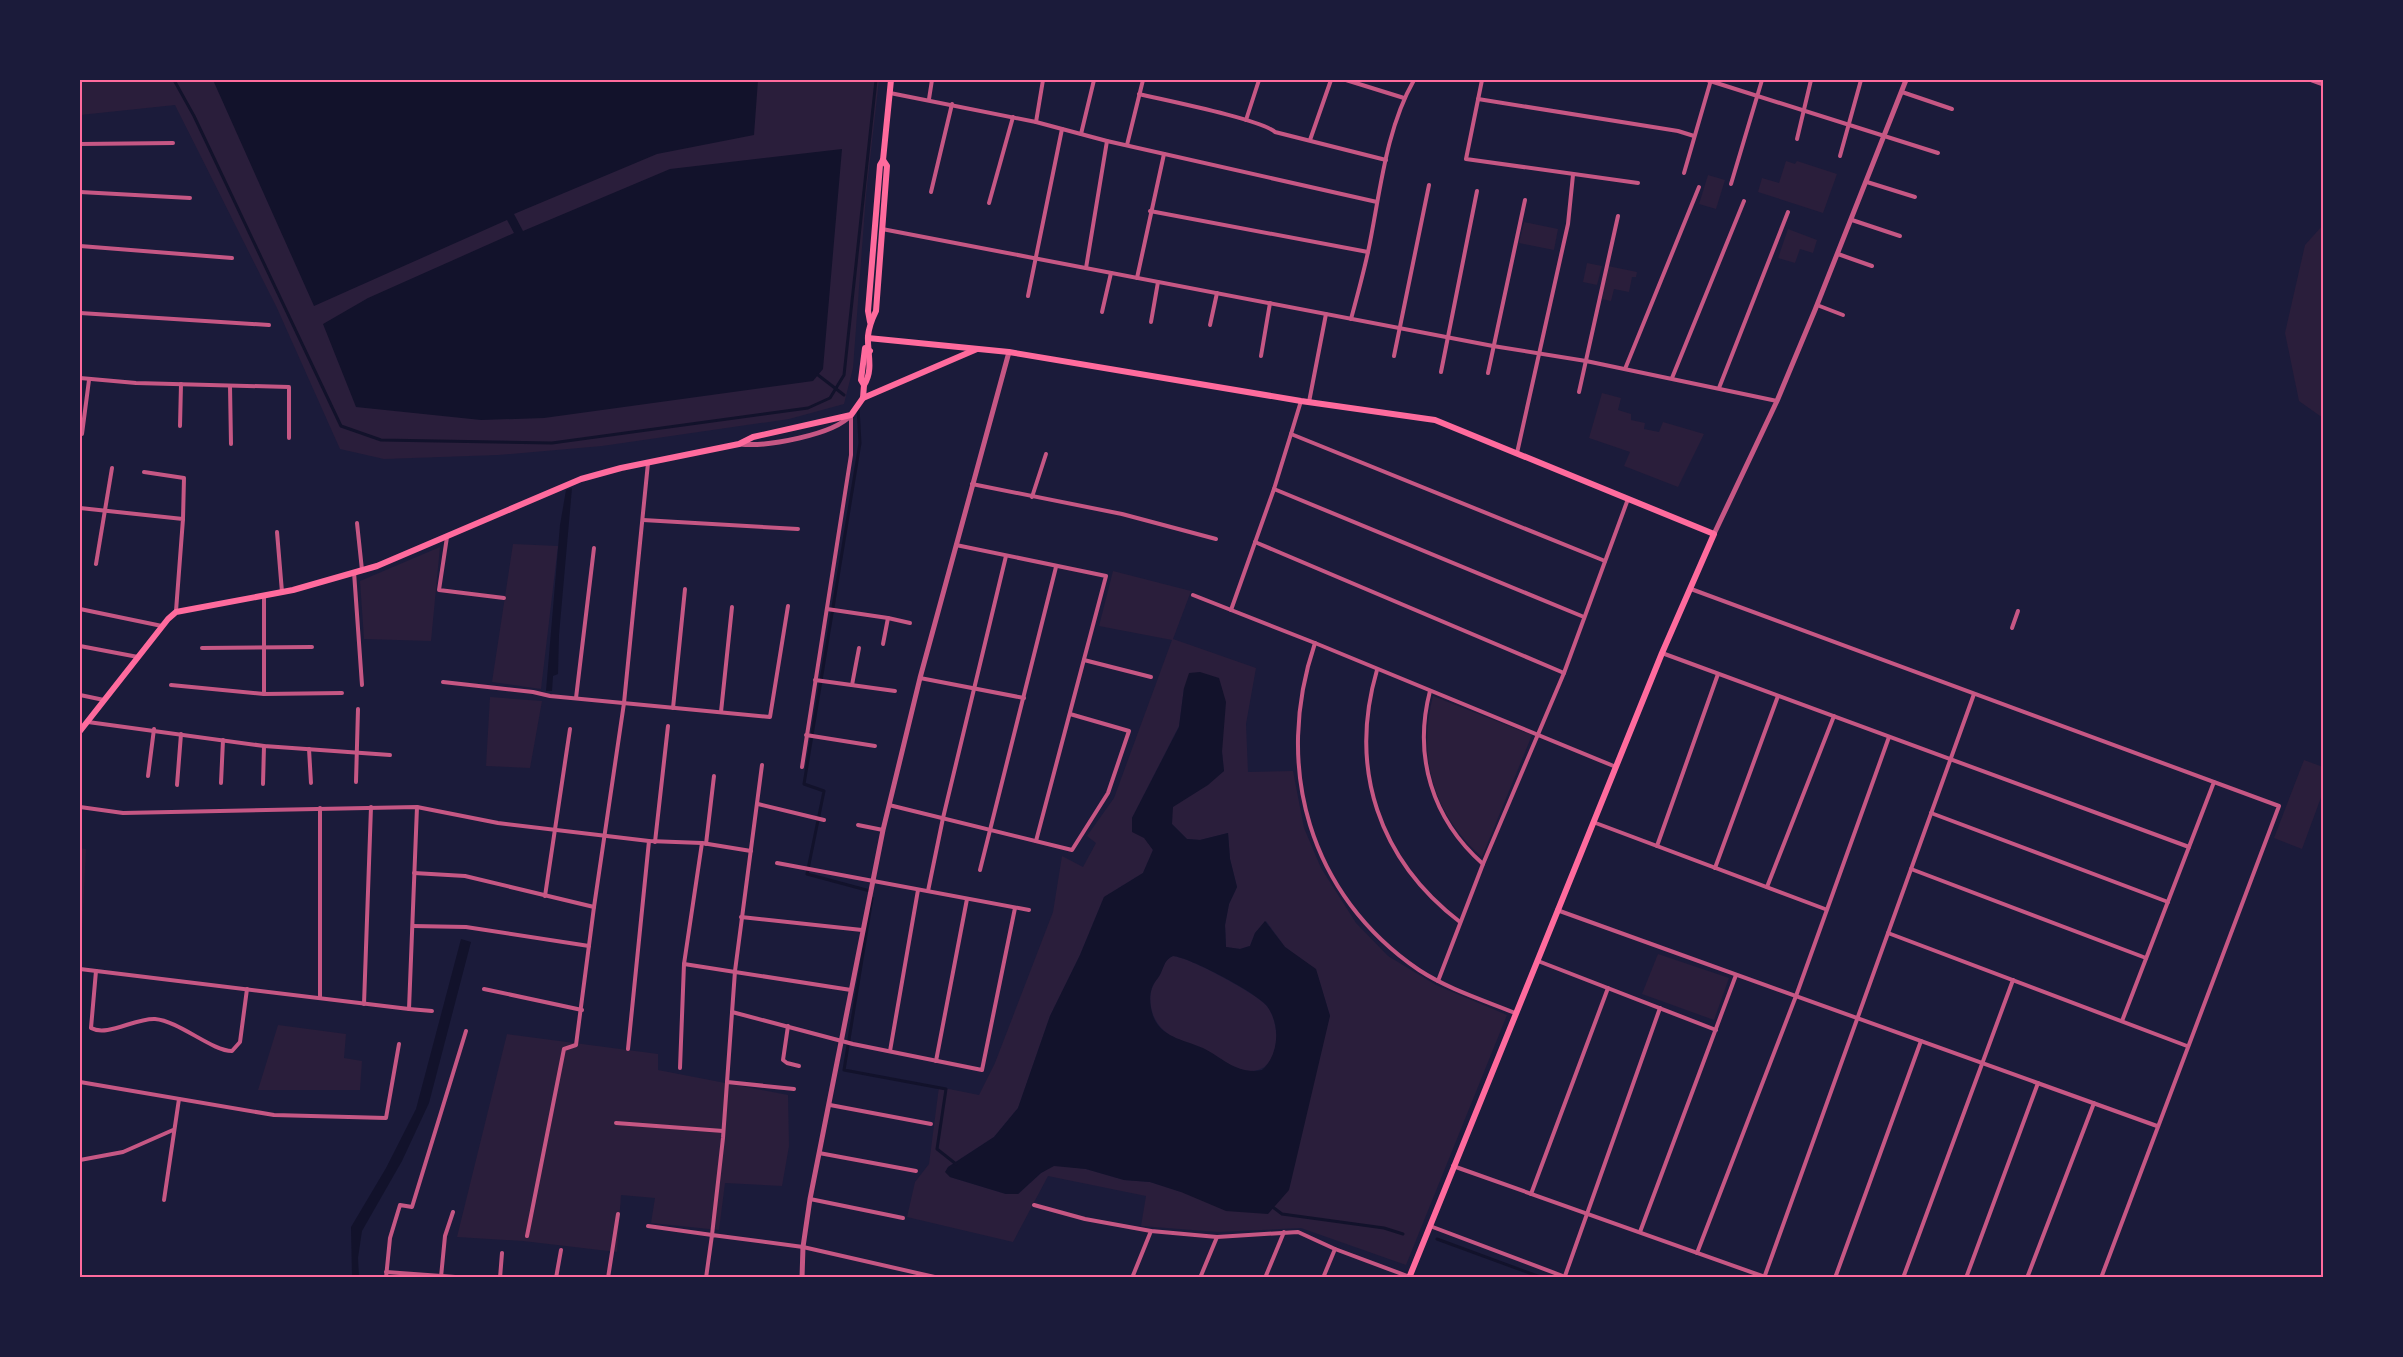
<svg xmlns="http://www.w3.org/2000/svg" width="2403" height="1357" font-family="'Times New Roman',serif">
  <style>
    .green { fill: #2a1e3b; fill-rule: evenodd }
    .water { fill: #12122b; fill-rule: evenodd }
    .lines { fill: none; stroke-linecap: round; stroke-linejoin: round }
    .stream { stroke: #12122b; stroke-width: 3 }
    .minor { stroke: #c65784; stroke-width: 4 }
    .tertiary { stroke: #c65784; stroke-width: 5 }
    .secondary { stroke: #ff6b9d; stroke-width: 6 }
    .neatline { fill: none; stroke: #ff6b9d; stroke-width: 2 }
  </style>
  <rect width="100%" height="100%" fill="#1b1b3a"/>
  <g class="green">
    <polygon points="80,80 879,80 866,195 853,368 844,404 789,419 602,446 498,455 384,459 340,449 277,308 175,105 80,115"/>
    <polygon points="1786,161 1795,164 1797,161 1837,174 1823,213 1758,192 1762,178 1779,183"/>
    <polygon points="1708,175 1725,180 1716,209 1699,204"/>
    <polygon points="1524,222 1558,229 1554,250 1519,243"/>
    <polygon points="2323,225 2323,418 2299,401 2285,333 2305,245"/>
    <polygon points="1788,229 1817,240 1813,253 1800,249 1795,263 1778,258"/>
    <polygon points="1587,263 1602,266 1597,285 1583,282"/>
    <polygon points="1608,266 1637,272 1636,277 1632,277 1629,292 1614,289 1611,301 1602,299"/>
    <polygon points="1602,393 1621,398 1618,410 1631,414 1631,420 1645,423 1644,429 1659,432 1663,422 1704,434 1678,487 1624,466 1630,452 1589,438"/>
    <polygon points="513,544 558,546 541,689 492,682"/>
    <polygon points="440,547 431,641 364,639 360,581"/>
    <path d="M1113 571 1191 591 1173 639 1256 668 1246 724 1248 772 1293 771 1304 828 1321 868 1356 923 1388 956 1436 985 1507 1015 1406 1265 1301 1228 1218 1232 1141 1226 1146 1196 1048 1176 1013 1242 907 1217 915 1182 929 1164 939 1087 979 1095 995 1063 1053 912 1062 856 1083 867 1096 843 1087 836 1114 798 1172 640 1099 626ZM1184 688 1222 752 1224 771 1172 807V824L1187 839 1200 840 1228 833 1230 859 1237 887 1229 904 1225 925 1226 947 1240 949 1250 946 1255 933 1266 921 1285 947 1316 970 1330 1016 1181 1192 1150 1182 1124 1180 1086 1169 1054 1165 1041 1173 1018 1194H1006L950 1177 948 1167 994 1137 1018 1108 1050 1016 1080 955 1104 897 1143 873 1153 850 1132 818 1179 726Z"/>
    <path d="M1433 696 1532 735 1482 857C1434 816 1417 757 1433 696Z"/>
    <polygon points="490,697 542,701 530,768 486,766"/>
    <polygon points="2304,760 2323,767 2323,792 2302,849 2274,838"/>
    <polygon points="80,848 86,849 82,931 80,931"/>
    <polygon points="1658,954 1729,978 1714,1020 1642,994"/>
    <path d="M1173 956C1189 957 1255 993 1266 1005 1282 1023 1281 1072 1250 1071 1235 1071 1225 1061 1213 1055 1188 1044 1156 1037 1151 1007 1149 996 1151 987 1158 977 1164 969 1163 960 1173 956Z"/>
    <polygon points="278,1025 346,1034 344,1058 362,1061 360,1090 258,1090"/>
    <polygon points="507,1034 658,1054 658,1070 788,1095 789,1146 782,1186 725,1183 719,1230 651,1223 655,1198 621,1195 617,1252 523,1241 457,1237"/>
  </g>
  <g class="water">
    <polygon points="213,80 758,80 754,135 657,154 514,214 523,231 670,169 842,149 823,369 813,381 544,418 481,420 356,407 323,324 368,298 514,233 507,220 314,306"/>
    <polygon points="572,488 559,635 558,674 553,676 552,691 546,691 560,525 566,490"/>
    <path d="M1200 672 1219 678 1226 702 1222 752 1224 771 1208 785 1173 807 1172 824 1187 839 1200 840 1228 833 1230 859 1237 887 1229 904 1225 925 1226 947 1240 949 1250 946 1255 933 1265 921 1285 947 1316 969 1330 1016 1289 1190 1268 1214 1226 1211 1181 1192 1150 1182 1124 1180 1086 1169 1054 1166 1041 1173 1018 1194H1006L950 1177 945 1172 948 1167 994 1137 1018 1108 1050 1016 1080 955 1104 897 1143 873 1153 850 1144 838 1132 832V818L1179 727 1184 688 1189 673ZM1173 956C1189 957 1257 993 1267 1006 1281 1025 1279 1055 1262 1070 1237 1075 1223 1058 1203 1048 1180 1038 1156 1037 1151 1008 1149 997 1150 987 1158 978 1164 970 1163 960 1173 956Z"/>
    <polygon points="461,939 471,942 429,1103 402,1161 362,1231 358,1258 359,1277 352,1277 351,1227 386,1168 416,1109"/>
  </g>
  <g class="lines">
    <g class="stream">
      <polyline points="174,80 194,116 341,426 381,440 552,443 808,408 830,398 844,375 876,80"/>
      <polyline points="818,375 844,395"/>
      <polyline points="858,408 860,443 804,784 824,791 807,874 870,891"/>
      <polyline points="872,898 844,1070 946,1089 937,1149 956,1164"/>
      <polyline points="1274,1208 1282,1214 1384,1228 1403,1234"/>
      <polyline points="1437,1239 1543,1278"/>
    </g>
    <g class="minor">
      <polyline points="1346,80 1404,98"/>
      <polyline points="1482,80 1466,159 1638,183"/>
      <polyline points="1707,80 1938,153"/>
      <polyline points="2311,80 2322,84"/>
      <polyline points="1902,92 1952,109"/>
      <polyline points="890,93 1036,122 1107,141 1377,202"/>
      <path d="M1139 94C1164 100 1260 119 1275 132L1386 160"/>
      <polyline points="929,99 932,80"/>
      <polyline points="1478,99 1678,131 1694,136"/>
      <polyline points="1246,120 1259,80"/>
      <polyline points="1036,122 1043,80"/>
      <polyline points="1081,134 1094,80"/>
      <polyline points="1797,139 1811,80"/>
      <polyline points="1310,140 1331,80"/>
      <polyline points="80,144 173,143"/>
      <polyline points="1127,145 1143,80"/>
      <polyline points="1840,156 1861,80"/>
      <polyline points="1684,173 1711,80"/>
      <polyline points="1867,182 1915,197"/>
      <polyline points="1731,184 1762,80"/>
      <polyline points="80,192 190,198"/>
      <polyline points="931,192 952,104"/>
      <polyline points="989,203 1013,117"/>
      <polyline points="1150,211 1368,252"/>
      <polyline points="1852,220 1900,236"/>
      <polyline points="882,229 1493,346 1586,361 1777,401"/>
      <polyline points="80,246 232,258"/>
      <polyline points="1838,254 1872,266"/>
      <polyline points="1086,268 1107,141"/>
      <polyline points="1137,278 1164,154"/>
      <polyline points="1028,296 1062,129"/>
      <polyline points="1817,305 1843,315"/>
      <polyline points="1102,312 1111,273"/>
      <polyline points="80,313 269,325"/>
      <path d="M1351 319C1357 297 1363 275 1368 252 1380 195 1385 131 1414 80"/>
      <polyline points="1151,322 1158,282"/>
      <polyline points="1210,325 1217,293"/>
      <polyline points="1261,356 1270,303"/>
      <polyline points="1394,356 1429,185"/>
      <polyline points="1625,369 1699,187"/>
      <polyline points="1441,372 1477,191"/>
      <polyline points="1488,373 1525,200"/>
      <polyline points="80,378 136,383 289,387 289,438"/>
      <polyline points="1672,378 1744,201"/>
      <polyline points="230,386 231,444"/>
      <polyline points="1719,388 1788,212"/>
      <polyline points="1579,392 1618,216"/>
      <polyline points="1301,401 1291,434 1605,561"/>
      <polyline points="1309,402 1326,314"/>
      <polyline points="180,426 181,384"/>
      <polyline points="82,434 89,380"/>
      <polyline points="1517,453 1568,224 1573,175"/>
      <polyline points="144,472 184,478 183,519"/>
      <polyline points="972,484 1122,514 1216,539"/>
      <polyline points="1274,489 1291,434"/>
      <polyline points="1032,497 1046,454"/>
      <polyline points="80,508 183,519 176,611"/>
      <polyline points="643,520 798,529"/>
      <polyline points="357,523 362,570"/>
      <polyline points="277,532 282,592"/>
      <polyline points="447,537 439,590 504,598"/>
      <polyline points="1255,542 1564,673"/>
      <polyline points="956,545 1106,576 1036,841"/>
      <polyline points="96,564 112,468"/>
      <polyline points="354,572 362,685"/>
      <polyline points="1691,589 2279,806 2101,1278"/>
      <polyline points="1193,595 1315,643 1616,767"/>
      <polyline points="80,609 162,626"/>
      <polyline points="827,609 888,618 883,644"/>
      <polyline points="1231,610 1274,489 1584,617"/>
      <polyline points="888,618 910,623"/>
      <polyline points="2012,628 2018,611"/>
      <path d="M1315 643C1273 767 1309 895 1419 970 1448 989 1483 1000 1515 1013"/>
      <polyline points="80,646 138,657"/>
      <polyline points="202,648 312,647"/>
      <polyline points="1662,653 2189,847"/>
      <polyline points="1084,660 1151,677"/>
      <path d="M1377 670C1348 769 1379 860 1460 922"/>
      <polyline points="920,678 1024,698"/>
      <polyline points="815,680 895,691"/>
      <polyline points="443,682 533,692 550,696 770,717 788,606"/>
      <polyline points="171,685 264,694 342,693"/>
      <polyline points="852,685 859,648"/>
      <path d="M1430 691C1413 756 1432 819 1483 864"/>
      <polyline points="264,694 264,596"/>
      <polyline points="80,695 104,700"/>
      <polyline points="576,698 594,548"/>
      <polyline points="673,708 685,589"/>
      <polyline points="721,712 732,607"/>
      <polyline points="88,722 264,746 390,755"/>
      <polyline points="806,735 875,746"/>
      <polyline points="309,749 311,783"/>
      <polyline points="802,767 851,455 851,416"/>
      <polyline points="148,776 154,729"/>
      <polyline points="356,782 358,709"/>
      <polyline points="221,783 223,740"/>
      <polyline points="263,784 264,746"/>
      <polyline points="177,785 181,734"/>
      <polyline points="758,804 824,820"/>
      <polyline points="889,805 1072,850 1108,793 1129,731 1070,714"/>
      <polyline points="80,807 123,813 417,807 498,823 649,841 702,843 751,851"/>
      <polyline points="320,808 320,998"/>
      <polyline points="1931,813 2168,902"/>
      <polyline points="1593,822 1825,909"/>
      <polyline points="858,825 883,830"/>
      <polyline points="655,842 668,726"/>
      <polyline points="706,844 714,776"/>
      <polyline points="1657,846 1718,674"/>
      <polyline points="777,863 1029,910"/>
      <polyline points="1715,868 1778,696"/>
      <polyline points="1911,869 2146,958"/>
      <polyline points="980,870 1056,567"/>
      <polyline points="414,873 465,876 594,907"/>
      <polyline points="1767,887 1834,716"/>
      <polyline points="928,891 943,818 1006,556"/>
      <polyline points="545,896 570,729"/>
      <polyline points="1557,910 2157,1126"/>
      <polyline points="741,917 862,930"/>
      <polyline points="413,926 466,927 589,946"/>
      <polyline points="1888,933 2187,1046"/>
      <polyline points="1538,961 1716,1030"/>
      <polyline points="684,964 851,990"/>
      <polyline points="80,969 409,1009 417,807"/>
      <path d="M96 971 91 1028C107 1037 135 1018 155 1019 179 1021 212 1051 232 1051L240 1042 247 989"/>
      <polyline points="1438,981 1483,864 1564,673 1628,499"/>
      <polyline points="484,989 582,1010"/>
      <polyline points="364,1004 371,807"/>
      <polyline points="409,1009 432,1011"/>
      <polyline points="732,1012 853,1044 982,1070 1015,908"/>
      <polyline points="2122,1021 2214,782"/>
      <polyline points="788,1026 783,1060 787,1063 799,1066"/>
      <polyline points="628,1049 649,841"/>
      <polyline points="890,1051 918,890"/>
      <polyline points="936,1061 967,899"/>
      <polyline points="680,1068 684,964 702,843"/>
      <polyline points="80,1082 274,1115 386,1118 399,1044"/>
      <polyline points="727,1082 794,1089"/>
      <polyline points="830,1105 931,1124"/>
      <polyline points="616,1123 723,1131"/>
      <polyline points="819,1153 916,1171"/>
      <polyline points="80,1160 123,1152 173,1130"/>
      <polyline points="1453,1166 1765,1277"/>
      <polyline points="1531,1194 1608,988"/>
      <polyline points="810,1199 903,1218"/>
      <polyline points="164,1200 179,1099"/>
      <polyline points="1034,1205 1085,1219 1151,1231 1217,1237 1298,1232 1335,1249 1410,1277"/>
      <polyline points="648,1226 712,1235 723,1138 735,971 762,765"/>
      <polyline points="1430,1226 1568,1278"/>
      <polyline points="1640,1232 1736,975"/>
      <polyline points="527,1236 564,1049 576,1045 594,907 624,703 648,463"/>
      <polyline points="1697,1253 1796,996 1889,737"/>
      <polyline points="386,1272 469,1278"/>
      <polyline points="1565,1276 1660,1008"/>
      <polyline points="441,1277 445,1236 453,1212"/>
      <polyline points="386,1278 390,1238 400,1205 412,1207 466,1031"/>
      <polyline points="500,1278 502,1253"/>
      <polyline points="556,1278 561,1250"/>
      <polyline points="608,1278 618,1214"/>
      <polyline points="706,1278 712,1235 803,1247 939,1278"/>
      <polyline points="1132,1278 1151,1231"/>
      <polyline points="1200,1278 1217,1237"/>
      <polyline points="1265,1278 1284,1232"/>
      <polyline points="1323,1278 1335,1249"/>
      <polyline points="1764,1278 1974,694"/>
      <polyline points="1835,1278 1921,1041"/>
      <polyline points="1903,1278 2013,980"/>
      <polyline points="1966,1278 2038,1083"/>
      <polyline points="2027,1278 2094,1103"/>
    </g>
    <g class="tertiary">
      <path d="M740 444C766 447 834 435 851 415"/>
      <polyline points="1714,534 1777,401 1815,310 1906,80"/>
      <polyline points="802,1278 803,1247 810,1199 883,830 920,678 1009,352"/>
    </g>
    <g class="secondary">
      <polyline points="870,322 868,311 880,165 883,160 891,80"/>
      <polyline points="868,338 1009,352 1301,401 1435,420 1714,534 1662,653 1409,1278"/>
      <path d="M864 385C874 370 867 352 868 336 869 327 872 319 876 311L887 166 883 160"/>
      <polyline points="863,398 977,349"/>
      <polyline points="80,731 168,619 176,612 293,590 377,566 581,479 621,468 739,444 753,437 851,415 863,398 864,385 861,380 865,348 870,351"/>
    </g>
  </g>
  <rect width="2403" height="1357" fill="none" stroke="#1b1b3a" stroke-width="162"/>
  <rect x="81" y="81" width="2241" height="1195" class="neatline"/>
</svg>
